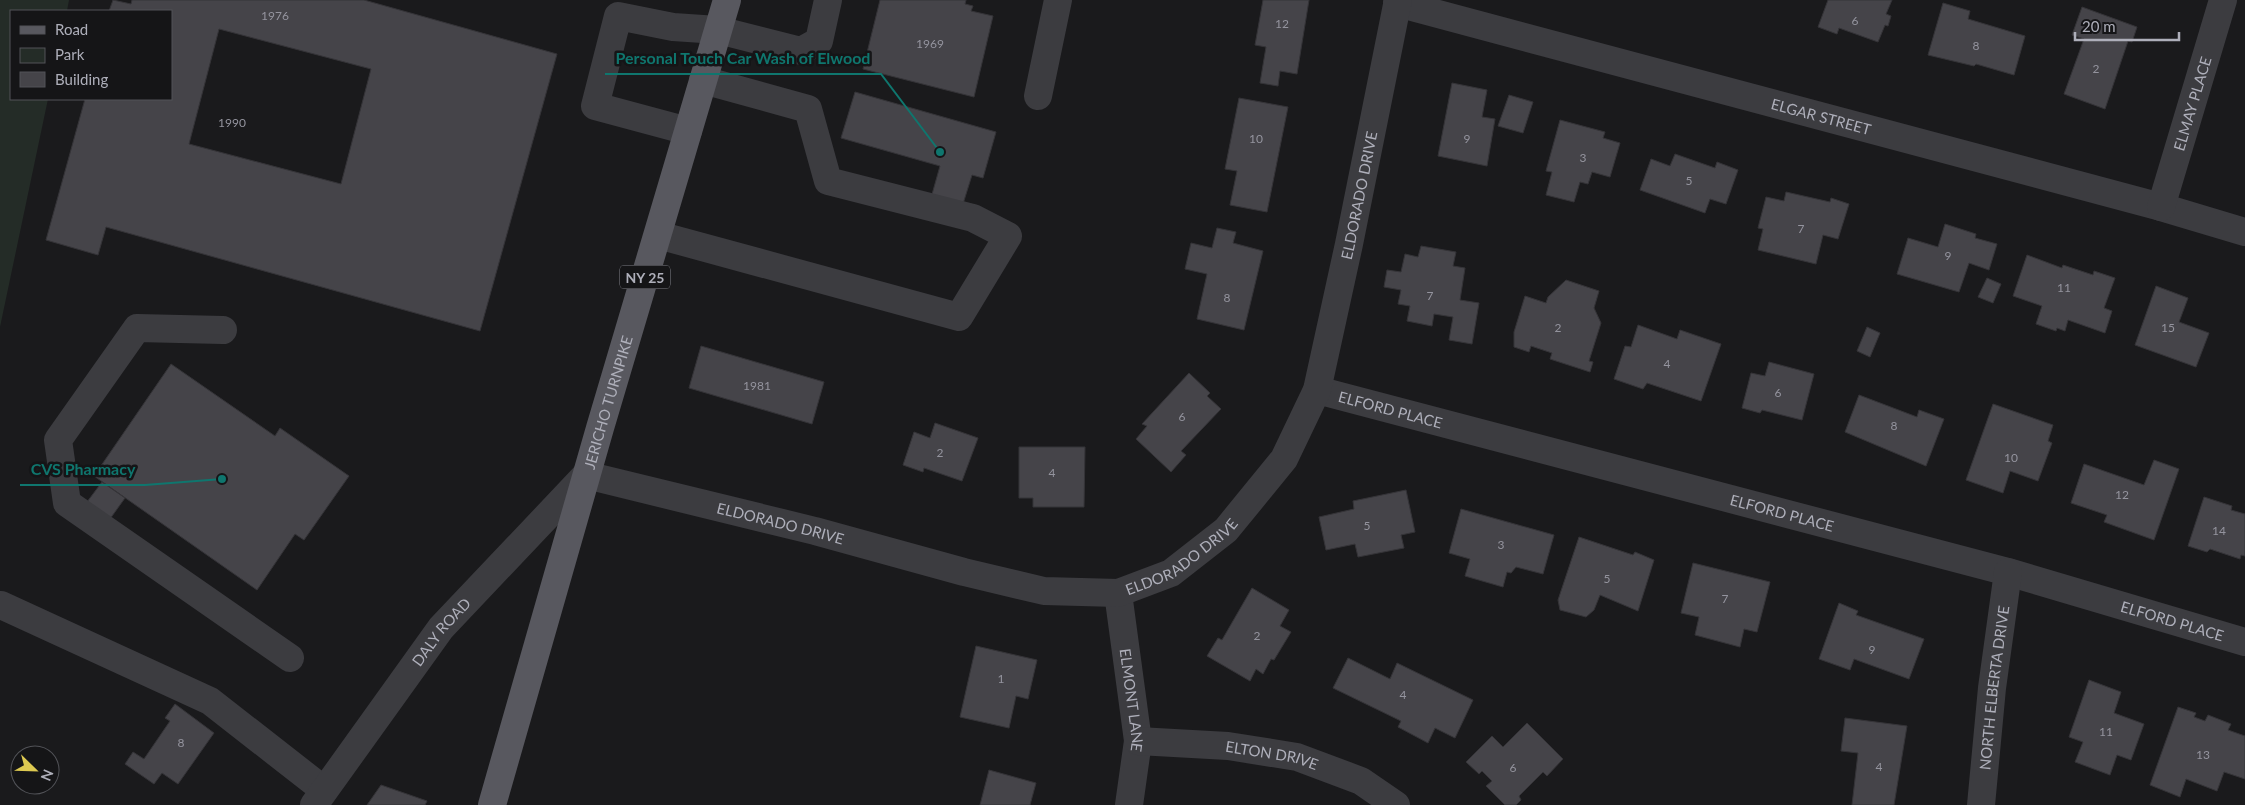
<svg xmlns="http://www.w3.org/2000/svg" width="2245" height="805" font-family="Lato,sans-serif">
  <style>
    .green { fill: #242c27 }
    .building { fill: #454449; stroke: #353438; fill-rule: evenodd }
    .lines { fill: none; stroke-linecap: round; stroke-linejoin: round }
    .minor { stroke: #3c3c40; stroke-width: 28 }
    .major { stroke: #58585f; stroke-width: 28 }
    .labels { text-anchor: middle; dominant-baseline: central; stroke-width: 5; stroke-linejoin: round; paint-order: stroke }
    .number-label { font-size: 12px; fill: #94949e }
    .shield { fill: #151517; stroke: #808189; stroke-width: 1 }
    .shield-label { font-size: 14px; font-weight: bold; fill: #aeafba }
    .street-label { font-size: 15px; fill: #aeafba; stroke: #151517 }
    .leader { fill: none; stroke: #0f766e; stroke-width: 2 }
    .callout-dot { fill: #0f766e; stroke: #151517; stroke-width: 2 }
    .callout-label { font-size: 16px; text-anchor: middle; font-weight: bold; fill: #0f766e; stroke: #151517; stroke-width: 5; stroke-linejoin: round; paint-order: stroke }
  </style>
  <rect width="100%" height="100%" fill="#1a1a1c"/>
  <polygon class="green" points="0,0 69,0 67,11 11,11 11,99 48,99 0,327"/>
  <g class="building">
    <path d="M113 0 131 4 132 0H364L557 54 480 331 106 227 98 255 46 240 85 99H171V11H109ZM219 29 371 69 341 184 189 144Z"/>
    <polygon points="880,0 966,0 965,4 973,6 971,11 993,16 974,97 863,69"/>
    <polygon points="1263,0 1309,0 1297,74 1280,71 1278,86 1260,83 1266,47 1255,45"/>
    <polygon points="1828,0 1892,0 1886,14 1891,16 1888,26 1885,25 1878,42 1839,28 1837,34 1818,27"/>
    <polygon points="1943,3 1970,11 1968,19 2025,36 2014,75 1976,64 1974,66 1928,55"/>
    <polygon points="2082,7 2137,27 2132,42 2128,41 2105,109 2064,94 2084,39 2072,35"/>
    <polygon points="1452,83 1487,90 1482,117 1495,119 1487,166 1438,156"/>
    <polygon points="855,92 996,132 983,178 972,175 962,207 931,198 940,166 841,138"/>
    <polygon points="1509,95 1533,102 1523,133 1498,126"/>
    <polygon points="1239,98 1288,107 1267,212 1230,205 1237,171 1225,169"/>
    <polygon points="1560,120 1605,132 1603,138 1620,143 1610,177 1592,172 1588,184 1580,182 1574,202 1546,195 1552,172 1546,171"/>
    <polygon points="1675,154 1715,168 1717,162 1738,170 1726,204 1710,199 1705,213 1640,190 1651,159 1670,166"/>
    <polygon points="1786,192 1830,202 1831,198 1849,204 1838,239 1823,235 1816,264 1758,250 1763,229 1758,228 1766,197 1784,201"/>
    <polygon points="1945,224 1976,234 1975,238 1997,244 1989,270 1969,263 1959,292 1897,274 1908,238 1938,247"/>
    <polygon points="1217,228 1236,232 1233,243 1263,251 1244,330 1197,319 1207,274 1185,269 1191,243 1212,248"/>
    <polygon points="1421,246 1456,252 1453,266 1465,268 1460,300 1479,303 1472,344 1449,340 1453,317 1434,314 1432,326 1407,321 1410,306 1398,304 1401,290 1384,287 1387,270 1401,272 1405,254 1418,257"/>
    <polygon points="2027,255 2062,268 2063,265 2093,275 2094,271 2115,278 2104,308 2112,311 2105,333 2068,320 2065,331 2057,328 2056,331 2036,324 2042,306 2013,296"/>
    <polygon points="1987,278 2001,284 1993,303 1978,297"/>
    <polygon points="1566,280 1599,291 1594,308 1601,323 1589,361 1593,362 1590,372 1550,359 1552,353 1531,346 1529,352 1514,347 1514,332 1525,296 1546,303 1548,297"/>
    <polygon points="2156,286 2188,298 2179,322 2209,333 2196,367 2135,345"/>
    <polygon points="1638,325 1677,339 1680,330 1721,344 1701,401 1647,383 1643,389 1614,379 1625,346 1631,347"/>
    <polygon points="1867,327 1880,333 1870,357 1857,351"/>
    <polygon points="701,346 824,382 812,424 689,388"/>
    <polygon points="1769,362 1814,374 1802,420 1762,410 1760,413 1742,408 1751,373 1765,376"/>
    <polygon points="171,364 275,436 280,428 349,476 304,540 295,534 257,590 94,476"/>
    <polygon points="1189,373 1210,393 1207,396 1221,409 1181,451 1186,455 1171,472 1136,439 1147,426 1142,424"/>
    <polygon points="1859,395 1917,417 1919,410 1944,419 1926,466 1845,432"/>
    <polygon points="1993,404 2053,425 2048,441 2052,443 2038,481 2010,471 2003,493 1966,480"/>
    <polygon points="935,423 978,438 962,481 924,468 923,472 903,465 914,432 930,438"/>
    <polygon points="1019,447 1085,447 1084,507 1033,507 1033,498 1019,498"/>
    <polygon points="2154,460 2179,469 2154,540 2104,522 2107,515 2071,503 2084,464 2144,485"/>
    <polygon points="102,482 125,498 107,523 84,506"/>
    <polygon points="1406,490 1415,532 1401,535 1404,548 1358,557 1355,544 1326,550 1319,517 1354,509 1353,501"/>
    <polygon points="2204,497 2232,506 2231,510 2245,514 2245,556 2241,555 2240,559 2210,549 2207,552 2188,546"/>
    <polygon points="1461,509 1554,535 1543,574 1516,567 1511,573 1507,572 1503,587 1465,576 1470,559 1449,553"/>
    <polygon points="1579,537 1633,555 1635,552 1654,560 1638,611 1600,595 1594,610 1586,617 1560,610 1558,600"/>
    <polygon points="1693,563 1770,582 1757,632 1744,629 1740,647 1695,635 1699,617 1681,613"/>
    <polygon points="1252,588 1289,610 1280,626 1291,632 1274,660 1271,659 1263,674 1256,669 1250,681 1207,656 1218,638 1222,640"/>
    <polygon points="1839,603 1858,611 1856,615 1924,639 1909,679 1854,659 1850,670 1819,659"/>
    <polygon points="976,646 1037,660 1028,699 1016,696 1009,728 960,717"/>
    <polygon points="1348,658 1390,679 1397,663 1473,700 1455,738 1435,728 1428,743 1398,727 1401,721 1333,688"/>
    <polygon points="2089,680 2121,692 2114,713 2144,724 2131,760 2117,755 2110,775 2075,762 2083,742 2069,737"/>
    <polygon points="175,704 214,733 178,784 162,773 154,784 125,764 133,752 144,759 170,721 165,718"/>
    <polygon points="2178,707 2196,713 2194,717 2205,721 2208,715 2231,724 2228,730 2245,736 2245,779 2224,772 2217,791 2186,779 2180,797 2150,785"/>
    <polygon points="1845,718 1907,726 1894,805 1852,805 1858,753 1841,751"/>
    <polygon points="1527,723 1563,759 1547,776 1543,772 1519,796 1521,800 1516,805 1505,805 1486,786 1492,781 1482,771 1479,774 1466,762 1492,736 1503,747"/>
    <polygon points="989,770 1036,783 1030,805 980,805"/>
    <polygon points="381,785 427,801 425,805 367,805"/>
  </g>
  <g class="lines">
    <g class="minor">
      <path id="s1" d="M1397 3 2161 207 2245 232"/>
      <polyline points="1038,96 1058,0"/>
      <polyline points="688,131 595,106 618,16 673,27 718,30 801,51 819,41 828,0"/>
      <path id="s2" d="M2161 207 2223 0"/>
      <polyline points="658,235 959,317 1008,236 973,218 828,181 808,109 703,80"/>
      <polyline points="223,330 137,328 58,440 67,503 290,658"/>
      <path id="s3" d="M1317 390 2008 572 2245 642"/>
      <path id="s4" d="M1118 593 1138 741 1129 805"/>
      <polyline points="1,605 210,701 324,790"/>
      <path id="s5" d="M1138 741 1228 746 1297 757 1361 781 1396 805"/>
      <path id="s6" d="M314 805 441 628 586 475 815 531 964 572 1044 591 1118 593 1171 573 1226 530 1284 459 1317 390 1349 244 1398 0"/>
      <path id="s7" d="M1981 805 1992 688 2008 572"/>
    </g>
    <path class="major" id="s8" d="M492 805 600 428 727 0"/>
  </g>
  <g class="labels">
    <g class="number-label">
      <text x="275" y="15">1976</text>
      <text x="1855" y="20">6</text>
      <text x="1282" y="23">12</text>
      <text x="930" y="43">1969</text>
      <text x="1976" y="45">8</text>
      <text x="2096" y="68">2</text>
      <text x="232" y="122">1990</text>
      <text x="1256" y="138">10</text>
      <text x="1467" y="138">9</text>
      <text x="1583" y="157">3</text>
      <text x="1689" y="180">5</text>
      <text x="1801" y="228">7</text>
      <text x="1948" y="255">9</text>
      <text x="2064" y="287">11</text>
      <text x="1430" y="295">7</text>
      <text x="1227" y="297">8</text>
      <text x="1558" y="327">2</text>
      <text x="2168" y="327">15</text>
      <text x="1667" y="363">4</text>
      <text x="757" y="385">1981</text>
      <text x="1778" y="392">6</text>
      <text x="1182" y="416">6</text>
      <text x="1894" y="425">8</text>
      <text x="940" y="452">2</text>
      <text x="2011" y="457">10</text>
      <text x="1052" y="472">4</text>
      <text x="2122" y="494">12</text>
      <text x="1367" y="525">5</text>
      <text x="2219" y="530">14</text>
      <text x="1501" y="544">3</text>
      <text x="1607" y="578">5</text>
      <text x="1725" y="598">7</text>
      <text x="1257" y="635">2</text>
      <text x="1872" y="649">9</text>
      <text x="1001" y="678">1</text>
      <text x="1403" y="694">4</text>
      <text x="2106" y="731">11</text>
      <text x="181" y="742">8</text>
      <text x="2203" y="754">13</text>
      <text x="1879" y="766">4</text>
      <text x="1513" y="767">6</text>
    </g>
    <rect class="shield" x="620" y="265.5" width="50" height="23" rx="4"/>
    <g class="shield-label">
      <text x="645" y="277">NY 25</text>
    </g>
    <g class="street-label">
      <text stroke="none"><textPath href="#s2" startOffset="108">ELMAY PLACE</textPath></text>
      <text stroke="none"><textPath href="#s1" startOffset="439">ELGAR STREET</textPath></text>
      <text stroke="none"><textPath href="#s6" startOffset="1469">ELDORADO DRIVE</textPath></text>
      <text stroke="none"><textPath href="#s8" startOffset="419">JERICHO TURNPIKE</textPath></text>
      <text stroke="none"><textPath href="#s3" startOffset="76">ELFORD PLACE</textPath></text>
      <text stroke="none"><textPath href="#s3" startOffset="481">ELFORD PLACE</textPath></text>
      <text stroke="none"><textPath href="#s6" startOffset="629">ELDORADO DRIVE</textPath></text>
      <text stroke="none"><textPath href="#s6" startOffset="1049">ELDORADO DRIVE</textPath></text>
      <text stroke="none"><textPath href="#s3" startOffset="886">ELFORD PLACE</textPath></text>
      <text stroke="none"><textPath href="#s6" startOffset="215">DALY ROAD</textPath></text>
      <text stroke="none"><textPath href="#s7" startOffset="118">NORTH ELBERTA DRIVE</textPath></text>
      <text stroke="none"><textPath href="#s4" startOffset="108">ELMONT LANE</textPath></text>
      <text stroke="none"><textPath href="#s5" startOffset="135">ELTON DRIVE</textPath></text>
    </g>
  </g>
  <path class="leader" d="M940 152L881 74H605M222 479L145 485H20"/>
  <g class="callout-dot">
    <circle cx="940" cy="152" r="5"/>
    <circle cx="222" cy="479" r="5"/>
  </g>
  <g class="callout-label">
    <text x="743" y="64">Personal Touch Car Wash of Elwood</text>
    <text x="83" y="475">CVS Pharmacy</text>
  </g>
  <rect x="10" y="10" width="162" height="90" fill="#151517" stroke="#525358"/>
  <rect x="20" y="26" width="25" height="8" fill="#58585f" stroke="#525358"/>
  <text x="55" y="35" font-size="15" fill="#aeafba">Road</text>
  <rect x="20" y="48" width="25" height="15" fill="#242c27" stroke="#525358"/>
  <text x="55" y="60" font-size="15" fill="#aeafba">Park</text>
  <rect x="20" y="72" width="25" height="15" fill="#454449" stroke="#525358"/>
  <text x="55" y="85" font-size="15" fill="#aeafba">Building</text>
  <g transform="translate(35 770) rotate(113)"><circle r="24" fill="#151517" stroke="#525358"/>
  <path d="M0-4L9 19L0 12L-9 19Z" fill="#ddc951"/>
  <text y="-8" font-size="14" font-weight="bold" text-anchor="middle" fill="#aeafba">N</text>
  </g>
  <path d="M2075 32v8h104v-8" fill="none" stroke="#aeafba" stroke-width="2.5"/>
  <text x="2082" y="32" font-size="15" fill="#aeafba" stroke="#151517" stroke-width="4" paint-order="stroke">20 m</text>
</svg>
